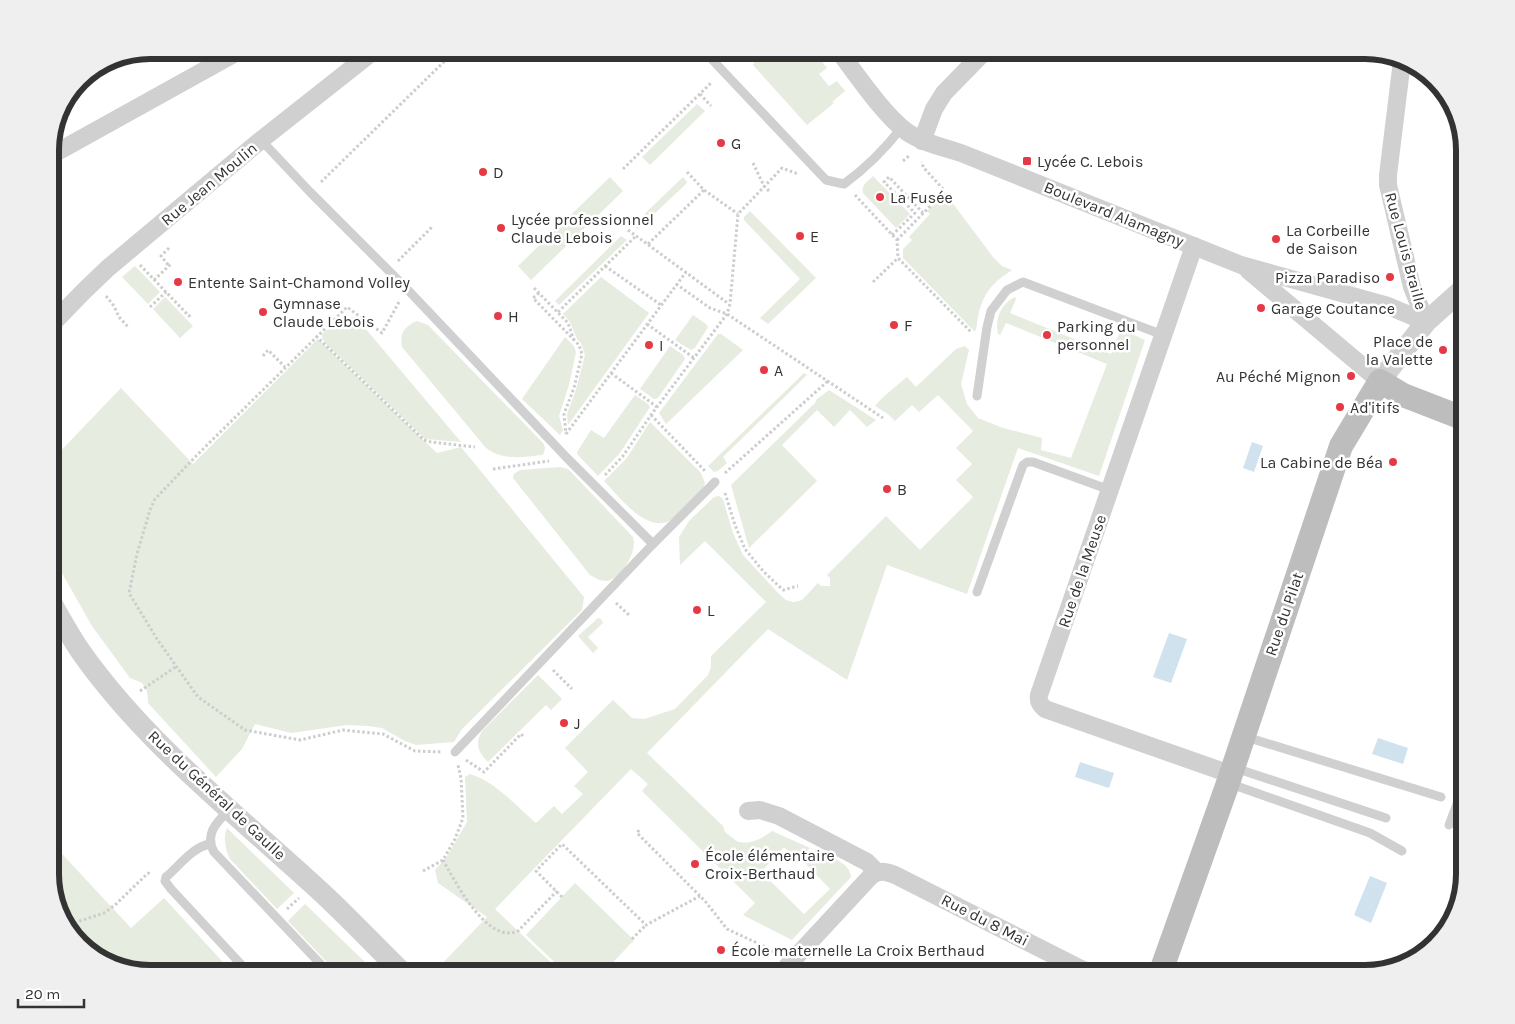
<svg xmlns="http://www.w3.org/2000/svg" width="1515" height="1024" font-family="Karla,sans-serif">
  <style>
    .green { fill: #e6ecdf }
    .water { fill: #cfe2ee }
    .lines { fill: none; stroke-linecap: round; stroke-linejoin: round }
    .path { stroke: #cdcdcd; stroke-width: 3; stroke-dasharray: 2.5 2.5; stroke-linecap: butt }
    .service { stroke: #d0d0d0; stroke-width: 9 }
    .minor { stroke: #d0d0d0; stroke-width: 18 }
    .tertiary { stroke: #d0d0d0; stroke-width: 21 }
    .secondary { stroke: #bdbdbd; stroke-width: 24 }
    .poi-dot { fill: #e63946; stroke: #fff; stroke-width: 2 }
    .labels { text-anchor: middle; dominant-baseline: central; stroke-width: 5; stroke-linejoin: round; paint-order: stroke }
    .poi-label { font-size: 16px; fill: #333; stroke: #fff; text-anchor: start }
    .street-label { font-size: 16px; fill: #333; stroke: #fff }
    .rim { fill: none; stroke: #333; stroke-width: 6 }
  </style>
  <rect width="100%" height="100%" fill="#fff"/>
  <g class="green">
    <polygon points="764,50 813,50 827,68 819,74 829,86 837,81 845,91 832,102 834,103 807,125 753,65 757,57"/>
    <polygon points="697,104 705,111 650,165 642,157"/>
    <path d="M873 176 910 214 896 228 863 193C861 185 867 182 873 176Z"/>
    <polygon points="610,177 623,191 531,280 518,266"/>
    <polygon points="683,177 687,182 686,184 638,229 633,225"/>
    <path d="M945 193 993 257 1002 266 1012 270C992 283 983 293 978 317 977 322 977 327 975 332L903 258V249L912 240 909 237 930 214 927 211Z"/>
    <polygon points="750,211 816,278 768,324 760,318 800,279 744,220 744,217"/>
    <polygon points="621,236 627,240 559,305 555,301"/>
    <polygon points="135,266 160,292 148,304 122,277"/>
    <polygon points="601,277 649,313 568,425 567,414 575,393 585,355 581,343 577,339 570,322 563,314"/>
    <polygon points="165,297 193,326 180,338 153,309"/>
    <path d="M1015 297 1016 299 1010 313 1111 354 1121 329 1145 340 1099 476 1018 448 967 594 887 565 847 680 768 629 647 753 723 826 725 832 738 842C752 844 761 839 772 831L810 848 798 861 784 847 761 872 804 914 830 889 805 863 817 851C830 857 850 862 851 877L792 940 743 915 755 903 642 791 648 784 631 769 495 909 563 974H437L435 971 487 917 438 883 435 870 446 858 467 822 465 777 470 774C496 782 516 806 536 823L554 806 562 814 583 794 574 786 588 772 565 748 613 700 632 718 644 719 675 709 708 675 711 667V656L766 602 705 541 680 565 679 537 689 521 714 497 719 496 723 499 733 533 743 555 779 594 786 600 793 602 799 601 802 600 818 583 821 586H830V578L827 575 886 516 920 550 973 497 956 480 972 464 956 448 973 431 938 395 919 412 912 405 895 421 888 414 875 406 882 398 907 377 916 387 956 349 965 346 969 350 961 384 967 404 978 418 1003 428 1042 438 1041 450 1071 458 1107 364 1006 323 1000 335 998 334C995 318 1000 305 1015 297Z"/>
    <polygon points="693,315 706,324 708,327 695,348 691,350 675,340"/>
    <polygon points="347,317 354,317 359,321 461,442 425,439 326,344 322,338 322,334 340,319"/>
    <path d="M417 321 428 325 543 443 545 447 544 453 542 455C522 457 503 461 486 448L402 347C399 333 405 326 417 321Z"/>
    <polygon points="718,334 721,334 743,350 666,424 659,413"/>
    <polygon points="565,337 574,346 576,352 569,385 559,416 563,430 560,435 522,399"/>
    <polygon points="318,339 437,453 461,447 584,597 582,610 462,729 454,742 416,745 405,741 382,728 368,726 347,725 291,733 255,724 242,749 216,777 148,703 147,691 142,683 130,678 92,626 50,552 50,462 121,388 193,464"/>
    <polygon points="670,346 683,355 685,359 658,398 654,399 640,389"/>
    <polygon points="804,373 807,375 723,457 727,463 718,471 714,472 708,466"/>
    <polygon points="829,390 876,420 867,427 850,410 834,427 817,410 782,445 817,481 749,548 731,485 815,403 817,399"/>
    <polygon points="635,395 648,404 650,407 648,410 620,453 598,476 577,454 577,452 591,430 604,438"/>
    <path d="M650 422 701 473 705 483C703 492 691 500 685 506 680 511 674 519 667 522 643 530 619 496 604 481L626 459Z"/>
    <path d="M560 467 568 469 572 473 633 537C638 552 620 580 606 581 600 581 595 578 590 575L513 478 514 474 520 470Z"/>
    <polygon points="598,618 601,619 603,623 588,637 598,648 593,653 578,636"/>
    <path d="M538 675 562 699 551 710 546 705 488 762C478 752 474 742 483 730Z"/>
    <path d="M227 828 294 893 277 909 230 859C225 849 223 838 227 828Z"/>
    <polygon points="50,841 131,928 164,898 231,971 228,974 149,974 94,957 63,924 50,881"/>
    <polygon points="575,883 634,940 602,974 567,974 526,935"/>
    <polygon points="305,904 372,969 369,973 338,974 288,921"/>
  </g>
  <g class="water">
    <polygon points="1252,442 1263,446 1254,472 1243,468"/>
    <polygon points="1169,633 1187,639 1171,683 1153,677"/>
    <polygon points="1378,738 1408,748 1403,764 1372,754"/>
    <polygon points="1080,762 1114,773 1109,788 1075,777"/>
    <polygon points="1370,876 1387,883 1371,923 1354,915"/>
  </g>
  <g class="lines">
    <g class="path">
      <polyline points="700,94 711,106"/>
      <polyline points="903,161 910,155"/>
      <polyline points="753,163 764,186 770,192"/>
      <polyline points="623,169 712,82"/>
      <polyline points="687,172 704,190 738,214"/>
      <polyline points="321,182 455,51"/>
      <polyline points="855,195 897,240 898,258 971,332"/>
      <polyline points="628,230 729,304"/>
      <polyline points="892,235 915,213 884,182 889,177 923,213"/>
      <polyline points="897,240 943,193 944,190 924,168 921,162"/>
      <polyline points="648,244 704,190"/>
      <polyline points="169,248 161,256 169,266"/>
      <polyline points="398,261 432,227"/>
      <polyline points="140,265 189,316 191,314"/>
      <polyline points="605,266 661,305"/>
      <polyline points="154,280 172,263"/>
      <polyline points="873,282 898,258"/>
      <polyline points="676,284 710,308 727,314 883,418"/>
      <polyline points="534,288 568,323 574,340"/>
      <polyline points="539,293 533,298 579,345 582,354 581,358 574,388 564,414 566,434"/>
      <polyline points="106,296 114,306 119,317 129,328"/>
      <polyline points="399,302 382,333 347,307 198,454 155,499 150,510 137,554 129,593 157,639 198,697 245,730 300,740 343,730 383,734 415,751 442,752"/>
      <polyline points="150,307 166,292"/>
      <polyline points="558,312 636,236"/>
      <polyline points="647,324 694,358"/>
      <polyline points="316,336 424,440 431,442 475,447"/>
      <polyline points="263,356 268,350 285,367"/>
      <polyline points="611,373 657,407"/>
      <polyline points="651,415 706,472"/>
      <polyline points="566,434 686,272"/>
      <polyline points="493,469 549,461"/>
      <polyline points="725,473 828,381"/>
      <polyline points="605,475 623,456 651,415 727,314 730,304 738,214 782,168 798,174"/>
      <polyline points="725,493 735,525 745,549 763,571 783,590 798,586"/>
      <polyline points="616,603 630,616"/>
      <polyline points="553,670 572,689"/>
      <polyline points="140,691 177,666"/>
      <polyline points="466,760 484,772 521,734 524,737"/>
      <polyline points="639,830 637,833 705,901 727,929 768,948 775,953"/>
      <path d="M443 860C455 881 487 945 518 931L557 891"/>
      <polyline points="423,871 443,860 455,839 463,818 461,778 458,765"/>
      <polyline points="562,897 536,871 562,844 646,925 700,896"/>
      <polyline points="287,909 299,898"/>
      <polyline points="65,926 104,913 115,905 146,875 148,873 151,875"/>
      <polyline points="632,939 646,925"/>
    </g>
    <g class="service">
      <path d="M703 50 826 180 844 184C866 168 885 149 902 127"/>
      <polyline points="261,140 310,192 407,289 568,459 653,544"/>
      <polyline points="977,396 987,327 991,311 1007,290 1023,282 1163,335"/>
      <polyline points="977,592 1023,465 1027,462 1033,462 1110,490"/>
      <polyline points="1243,736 1441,797"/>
      <polyline points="455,752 653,544 715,482"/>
      <polyline points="1235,768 1386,818"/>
      <polyline points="1228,783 1370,833 1402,851"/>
      <path d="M230 809C217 822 204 834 214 852L330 974"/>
      <polyline points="1449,825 1465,783"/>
      <path d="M209 844C192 848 179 866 166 877L165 881 171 889 250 974"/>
    </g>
    <g class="minor">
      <path d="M838 50C857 75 883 114 907 132 923 143 943 147 961 153L1241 265 1388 306 1426 322"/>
      <polyline points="1234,52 1242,50"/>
      <polyline points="1402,61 1388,175 1388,185 1412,287 1426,322"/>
      <polyline points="922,141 934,109 944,93 986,50"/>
      <polyline points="50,156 241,50"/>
      <path d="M1194 246 1039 695C1038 702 1040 704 1045 709L1230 774"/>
      <polyline points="1248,270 1380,381"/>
      <polyline points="50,326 84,291 108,268 261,140 375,50"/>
      <polyline points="748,811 760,810 779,816 867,862 877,872"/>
      <path d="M780 974 870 877C879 870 884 871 895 875L1091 974"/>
    </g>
    <g class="tertiary">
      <polyline points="1380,381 1426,322 1465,287"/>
      <path d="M50 600C60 618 70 636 81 652 143 740 230 809 309 881 342 910 372 943 404 974"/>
    </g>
    <polyline class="secondary" points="1160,974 1228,783 1341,446 1380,381 1403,395 1465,419"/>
  </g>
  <g class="poi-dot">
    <circle cx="721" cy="143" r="5"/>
    <rect x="1022" y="156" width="10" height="10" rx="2.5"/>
    <circle cx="483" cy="172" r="5"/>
    <circle cx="880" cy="197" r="5"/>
    <circle cx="501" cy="228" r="5"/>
    <circle cx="800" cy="236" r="5"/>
    <circle cx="1276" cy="239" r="5"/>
    <circle cx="1390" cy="277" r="5"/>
    <circle cx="178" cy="282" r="5"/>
    <circle cx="1261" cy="308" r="5"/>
    <circle cx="263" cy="312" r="5"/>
    <circle cx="498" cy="316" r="5"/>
    <circle cx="894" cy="325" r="5"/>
    <circle cx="1047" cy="335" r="5"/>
    <circle cx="649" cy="345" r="5"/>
    <circle cx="1443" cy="350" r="5"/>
    <circle cx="764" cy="370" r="5"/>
    <circle cx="1351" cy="376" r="5"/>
    <circle cx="1340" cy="407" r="5"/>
    <circle cx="1393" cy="462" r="5"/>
    <circle cx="887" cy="489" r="5"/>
    <circle cx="697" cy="610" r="5"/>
    <circle cx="564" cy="723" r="5"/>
    <circle cx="695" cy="864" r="5"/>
    <circle cx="721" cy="950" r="5"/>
  </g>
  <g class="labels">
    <g class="poi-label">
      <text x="731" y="143">G</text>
      <text x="1037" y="161">Lycée C. Lebois</text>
      <text x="493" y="172">D</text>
      <text x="890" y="197">La Fusée</text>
      <text x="511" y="219">Lycée professionnel<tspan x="511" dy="18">Claude Lebois</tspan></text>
      <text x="1286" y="230">La Corbeille<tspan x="1286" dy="18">de Saison</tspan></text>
      <text x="810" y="236">E</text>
      <text x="1380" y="277" text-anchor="end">Pizza Paradiso</text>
      <text x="188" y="282">Entente Saint-Chamond Volley</text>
      <text x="273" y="303">Gymnase<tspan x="273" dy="18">Claude Lebois</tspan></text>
      <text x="1271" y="308">Garage Coutance</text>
      <text x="508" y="316">H</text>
      <text x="904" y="325">F</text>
      <text x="1057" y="326">Parking du<tspan x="1057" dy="18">personnel</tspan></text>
      <text x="1433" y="341" text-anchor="end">Place de<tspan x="1433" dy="18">la Valette</tspan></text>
      <text x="659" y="345">I</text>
      <text x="774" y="370">A</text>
      <text x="1341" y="376" text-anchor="end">Au Péché Mignon</text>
      <text x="1350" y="407">Ad'itifs</text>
      <text x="1383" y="462" text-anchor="end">La Cabine de Béa</text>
      <text x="897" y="489">B</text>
      <text x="707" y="610">L</text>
      <text x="574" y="723">J</text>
      <text x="705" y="855">École élémentaire<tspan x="705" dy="18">Croix-Berthaud</tspan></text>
      <text x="731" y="950">École maternelle La Croix Berthaud</text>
    </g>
    <g class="street-label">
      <text transform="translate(209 184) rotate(-40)">Rue Jean Moulin</text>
      <text transform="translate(1114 214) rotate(22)">Boulevard Alamagny</text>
      <text transform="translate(1406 251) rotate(75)">Rue Louis Braille</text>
      <text transform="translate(1082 571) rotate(-71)">Rue de la Meuse</text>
      <text transform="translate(1284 614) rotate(-71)">Rue du Pilat</text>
      <text transform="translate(217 795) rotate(43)">Rue du Général de Gaulle</text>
      <text transform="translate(985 920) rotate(27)">Rue du 8 Mai</text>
    </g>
  </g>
  <path d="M0 0H1515V1024H0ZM150 59H1365A91 91 0 0 1 1456 150V874A91 91 0 0 1 1365 965H150A91 91 0 0 1 59 874V150A91 91 0 0 1 150 59Z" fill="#efefef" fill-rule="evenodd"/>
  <path class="rim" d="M150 59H1365A91 91 0 0 1 1456 150V874A91 91 0 0 1 1365 965H150A91 91 0 0 1 59 874V150A91 91 0 0 1 150 59Z"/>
  <path d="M18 999v8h66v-8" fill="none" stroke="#333333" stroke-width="2.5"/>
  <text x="25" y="999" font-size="15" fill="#333333" stroke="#ffffff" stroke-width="4" paint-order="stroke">20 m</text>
</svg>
